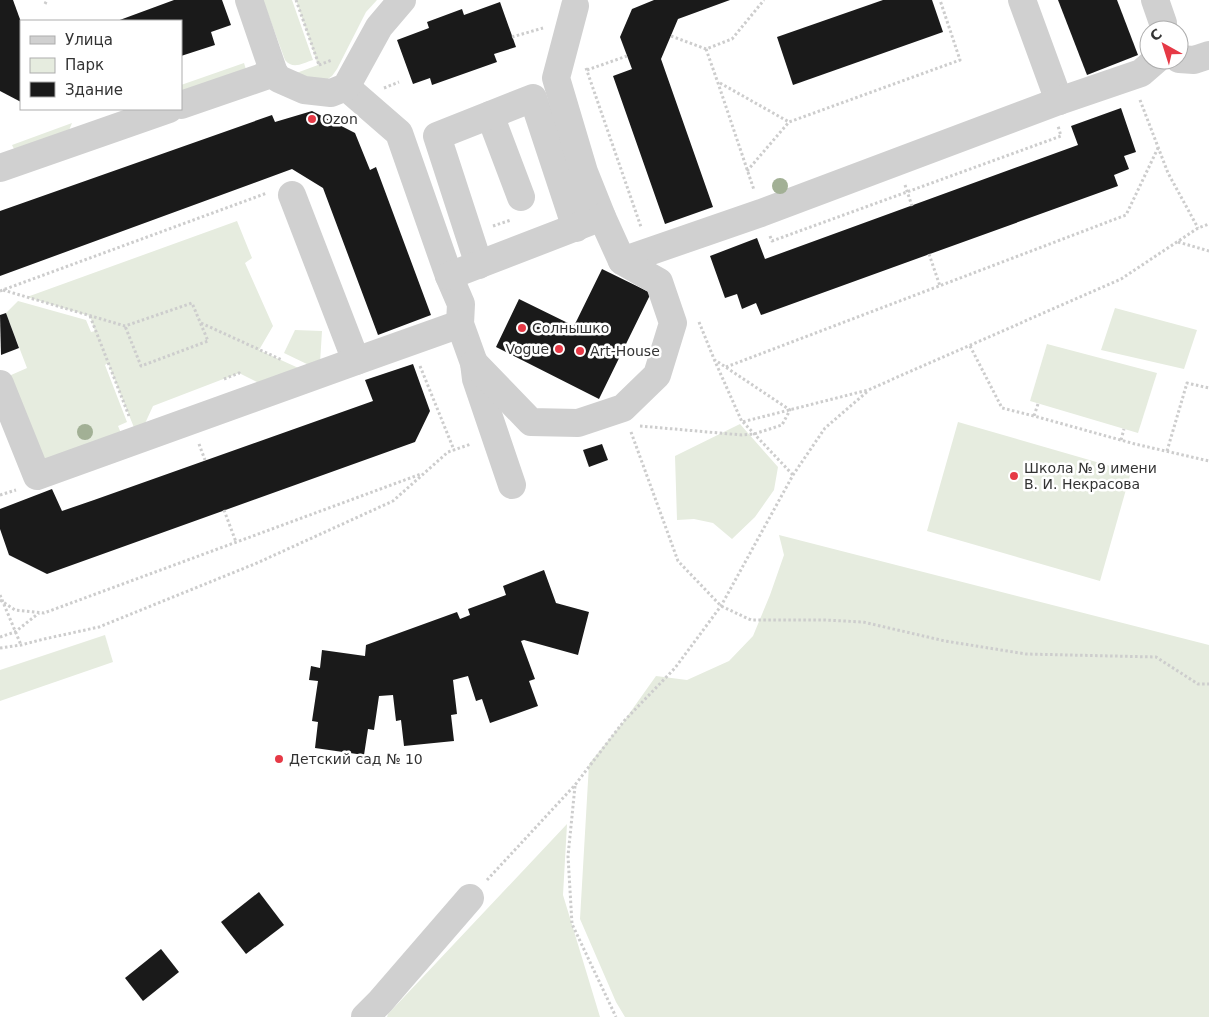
<svg xmlns="http://www.w3.org/2000/svg" width="1209" height="1017" font-family="'DejaVu Sans',sans-serif">
  <style>
    .green { fill: #e6ecdf }
    .building { fill: #1a1a1a }
    .lines { fill: none; stroke-linecap: round; stroke-linejoin: round }
    .path { stroke: #cdcdcd; stroke-width: 3; stroke-dasharray: 2.5 2.5; stroke-linecap: butt }
    .minor { stroke: #d0d0d0; stroke-width: 28 }
    .tree { fill: #a2b095 }
    .poi-dot { fill: #e63946; stroke: #fff; stroke-width: 2 }
    .labels { text-anchor: middle; dominant-baseline: central; stroke-width: 5; stroke-linejoin: round; paint-order: stroke }
    .poi-label { font-size: 14px; fill: #333; stroke: #fff; text-anchor: start }
  </style>
  <rect width="100%" height="100%" fill="#fff"/>
  <g class="green">
    <path d="M263 0H292L313 60C303 63 293 70 285 60Z"/>
    <polygon points="296,0 377,0 366,12 337,69 332,76 325,81 291,75 318,65"/>
    <polygon points="244,63 248,76 181,100 181,85"/>
    <polygon points="72,123 64,143 16,153 12,145"/>
    <polygon points="237,221 252,258 245,263 273,326 259,350 305,371 265,386 239,373 153,406 142,430 135,430 108,363 105,365 127,422 118,426 123,438 42,461 2,379 27,368 6,313 18,301 86,320 91,332 95,331 90,316 27,297"/>
    <polygon points="1115,308 1197,330 1184,369 1101,350"/>
    <polygon points="295,330 322,331 320,363 311,366 284,353"/>
    <polygon points="1047,344 1157,373 1138,433 1030,401"/>
    <polygon points="958,422 1131,472 1100,581 927,531"/>
    <polygon points="740,424 778,467 774,490 755,517 732,539 713,523 694,519 677,520 675,456"/>
    <polygon points="779,535 1209,645 1209,1017 625,1017 616,1002 580,919 589,764 624,721 656,676 687,680 729,661 753,636 770,595 784,555"/>
    <polygon points="105,635 113,662 0,701 0,670"/>
    <polygon points="567,824 563,895 600,1017 387,1017 388,1014"/>
  </g>
  <g class="building">
    <polygon points="0,0 13,0 21,22 21,102 0,91"/>
    <polygon points="174,0 222,0 231,25 211,32 215,45 181,56 181,21 117,21"/>
    <polygon points="654,0 730,0 678,19 661,59 713,207 665,224 613,76 632,69 620,37 632,9"/>
    <polygon points="883,0 932,0 943,32 793,85 777,37"/>
    <polygon points="1058,0 1117,0 1138,55 1087,75"/>
    <polygon points="500,2 516,47 494,54 497,62 432,85 430,78 413,84 397,40 429,28 427,22 462,9 464,15"/>
    <polygon points="1121,108 1136,152 1124,156 1129,169 1114,175 1118,186 761,315 756,303 742,309 737,294 725,298 710,256 757,238 765,259 1078,145 1071,126"/>
    <polygon points="312,111 355,133 370,170 376,167 431,315 378,335 323,188 292,169 0,276 0,211 272,115 275,122"/>
    <polygon points="602,269 651,293 599,399 496,347 519,299 574,326"/>
    <polygon points="6,313 19,348 1,355 0,315"/>
    <polygon points="413,364 430,411 415,442 47,574 9,555 0,529 0,509 52,489 62,511 94,500 373,401 365,380"/>
    <polygon points="602,444 608,460 589,467 583,450"/>
    <polygon points="544,570 556,603 589,612 578,655 524,640 521,641 535,679 529,681 538,706 490,723 482,699 476,701 468,676 453,680 457,714 451,715 454,741 404,746 401,720 396,721 393,695 379,696 374,730 368,729 364,755 315,748 318,722 312,721 318,681 309,680 311,666 320,668 322,650 365,656 366,645 457,612 460,619 470,615 468,609 506,595 503,586"/>
    <polygon points="259,892 284,925 246,954 221,922"/>
    <polygon points="161,949 179,972 143,1001 125,978"/>
  </g>
  <g class="lines">
    <g class="path">
      <polyline points="296,0 319,65"/>
      <polyline points="45,4 47,0"/>
      <polyline points="671,36 706,49 732,39 764,0"/>
      <polyline points="512,37 543,28"/>
      <polyline points="706,49 718,83 754,190"/>
      <polyline points="319,65 332,60"/>
      <polyline points="586,68 641,227"/>
      <polyline points="587,70 627,56"/>
      <polyline points="720,83 789,122"/>
      <polyline points="384,88 399,82"/>
      <polyline points="1140,100 1168,173 1198,228"/>
      <polyline points="747,171 789,122 960,60 940,0"/>
      <polyline points="905,185 912,206"/>
      <polyline points="493,226 511,220"/>
      <polyline points="770,236 772,241 1061,136 1058,126"/>
      <polyline points="1178,242 1209,251"/>
      <polyline points="929,254 940,286"/>
      <polyline points="3,290 125,326 192,303 208,341 141,366 125,326"/>
      <polyline points="0,291 267,193"/>
      <polyline points="90,316 129,416"/>
      <polyline points="699,322 714,359 742,422 868,390 1121,279 1198,228 1209,224"/>
      <polyline points="201,323 282,360"/>
      <polyline points="970,346 1002,408 1034,416"/>
      <polyline points="420,366 454,450"/>
      <polyline points="726,367 1126,215 1158,148"/>
      <polyline points="224,379 239,373 242,374"/>
      <polyline points="1038,404 1034,416 1135,444 1209,461"/>
      <polyline points="743,422 793,475"/>
      <polyline points="640,426 742,435 754,434 782,425 790,410 715,360"/>
      <polyline points="631,432 678,561 721,606 751,620 824,620 863,622 945,641 1026,654 1156,657 1198,684 1209,684"/>
      <polyline points="1121,440 1124,429"/>
      <polyline points="199,444 205,460"/>
      <polyline points="1167,451 1187,383 1209,388"/>
      <polyline points="0,495 16,490"/>
      <polyline points="224,510 236,542"/>
      <polyline points="0,595 21,645"/>
      <polyline points="0,600 15,610 44,613 421,474"/>
      <polyline points="0,637 15,632 39,613"/>
      <polyline points="0,648 21,645 44,639 99,627 257,563 393,501 448,452 471,444"/>
      <polyline points="575,786 568,856 572,924 616,1017"/>
      <polyline points="487,880 575,785 624,721 675,668 721,606 793,475 825,428 868,391"/>
    </g>
    <g class="minor">
      <polyline points="249,0 274,73"/>
      <polyline points="1022,0 1059,101"/>
      <polyline points="1155,0 1163,23 1163,30"/>
      <polyline points="1179,59 1194,60 1209,55"/>
      <polyline points="346,87 399,133 449,276 461,304 460,324 474,363 476,379 512,485"/>
      <polyline points="181,105 274,73 279,79 304,90 331,93 346,87 379,27 402,0"/>
      <polyline points="490,115 521,197"/>
      <polyline points="0,168 169,109"/>
      <polyline points="292,195 356,361"/>
      <polyline points="622,261 761,213 1059,101 1141,73 1156,60"/>
      <polyline points="479,265 437,136 533,98 576,228"/>
      <polyline points="449,276 602,217 584,172 556,78 575,6"/>
      <polyline points="474,363 531,422 578,423 623,408 657,375 673,323 659,282 622,261 602,217"/>
      <polyline points="0,384 37,476 356,361 460,324"/>
      <polyline points="365,1017 380,1002 470,898"/>
    </g>
  </g>
  <g class="tree">
    <circle cx="780" cy="186" r="8"/>
    <circle cx="85" cy="432" r="8"/>
  </g>
  <g class="poi-dot">
    <circle cx="312" cy="119" r="5"/>
    <circle cx="522" cy="328" r="5"/>
    <circle cx="559" cy="349" r="5"/>
    <circle cx="580" cy="351" r="5"/>
    <circle cx="1014" cy="476" r="5"/>
    <circle cx="279" cy="759" r="5"/>
  </g>
  <g class="labels">
    <g class="poi-label">
      <text x="322" y="119">Ozon</text>
      <text x="532" y="328">Солнышко</text>
      <text x="549" y="349" text-anchor="end">Vogue</text>
      <text x="590" y="351">Art-House</text>
      <text x="1024" y="468">Школа № 9 имени<tspan x="1024" dy="16">В. И. Некрасова</tspan></text>
      <text x="289" y="759">Детский сад № 10</text>
    </g>
  </g>
  <rect x="20" y="20" width="162" height="90" fill="#ffffff" stroke="#adadad"/>
  <rect x="30" y="36" width="25" height="8" fill="#d0d0d0" stroke="#adadad"/>
  <text x="65" y="45" font-size="15" fill="#333333">Улица</text>
  <rect x="30" y="58" width="25" height="15" fill="#e6ecdf" stroke="#adadad"/>
  <text x="65" y="70" font-size="15" fill="#333333">Парк</text>
  <rect x="30" y="82" width="25" height="15" fill="#1a1a1a" stroke="#adadad"/>
  <text x="65" y="95" font-size="15" fill="#333333">Здание</text>
  <g transform="translate(1164 45) rotate(321)"><circle r="24" fill="#ffffff" stroke="#adadad"/>
  <path d="M0-4L9 19L0 12L-9 19Z" fill="#e63946"/>
  <text y="-8" font-size="14" font-weight="bold" text-anchor="middle" fill="#333333">С</text>
  </g>
</svg>
